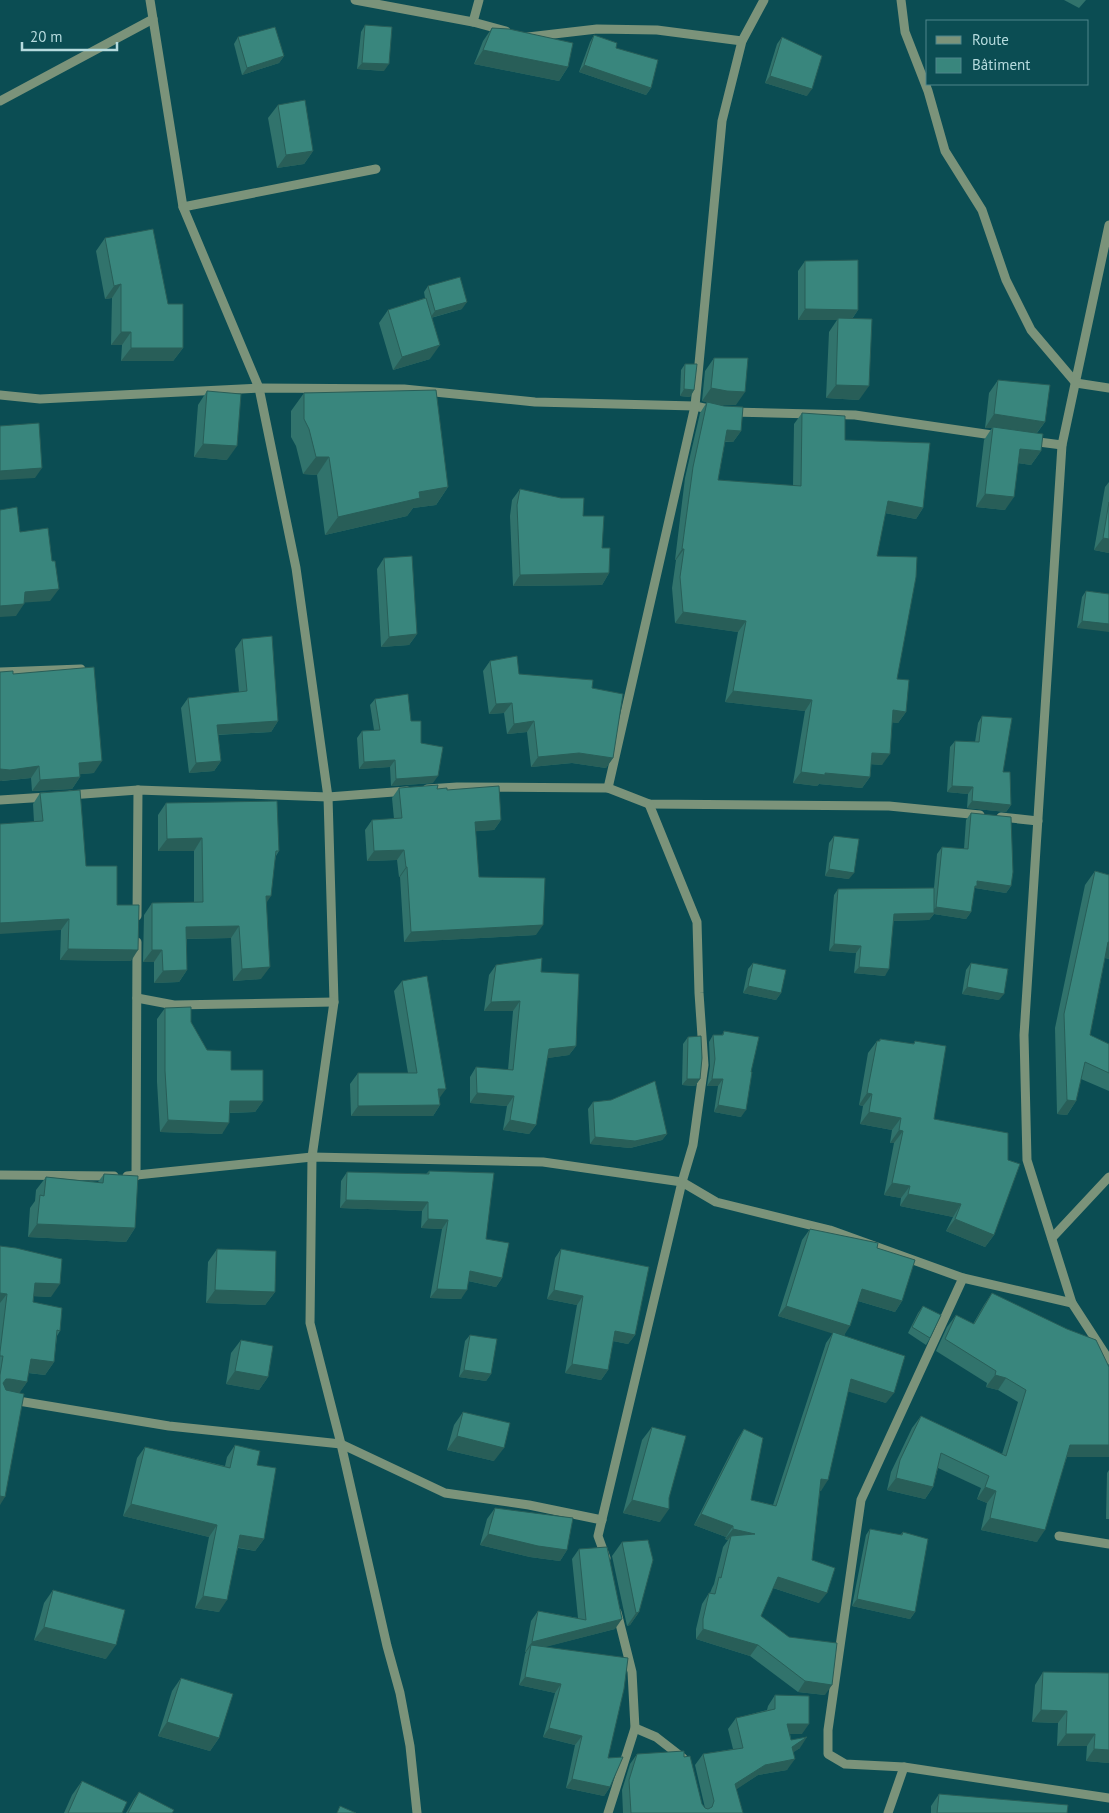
<svg xmlns="http://www.w3.org/2000/svg" width="1109" height="1813" font-family="'PT Sans',sans-serif">
  <style>
    .lines { fill: none; stroke-linecap: round; stroke-linejoin: round }
    .minor { stroke: #7b937a; stroke-width: 9 }
    .wall { fill: #31736c }
    .shaded-wall { fill: #285e58 }
    .building { fill: #39867d; stroke: #285e58 }
  </style>
  <rect width="100%" height="100%" fill="#0b4d53"/>
  <g class="lines">
    <g class="minor">
      <polyline points="150,0 183,207 259,388 296,568 328,797 334,1002 312,1157 310,1323 341,1444 387,1646 400,1693 410,1746 417,1813"/>
      <polyline points="355,0 473,22 506,31"/>
      <polyline points="901,0 905,32 928,91 945,151 982,210 1006,280 1031,330 1076,383 1109,388"/>
      <polyline points="473,22 479,0"/>
      <polyline points="528,37 597,29 657,30 742,41"/>
      <polyline points="0,101 153,19"/>
      <polyline points="183,207 376,169"/>
      <polyline points="1109,225 1062,445 1024,1035 1027,1160 1072,1303 1109,1360"/>
      <polyline points="0,395 40,399 259,388 404,389 535,402 695,406 713,410"/>
      <polyline points="731,412 855,415 999,436"/>
      <polyline points="1031,441 1062,445"/>
      <polyline points="0,672 81,669"/>
      <polyline points="608,788 695,406 722,121 742,41 764,0"/>
      <polyline points="427,789 457,787 608,788 649,804 889,806 980,815"/>
      <polyline points="70,795 138,790 328,797 407,791"/>
      <polyline points="0,800 47,797"/>
      <polyline points="1001,817 1038,821"/>
      <polyline points="137,916 138,790"/>
      <polyline points="137,998 174,1005 334,1002"/>
      <polyline points="0,1175 114,1176"/>
      <polyline points="127,1176 312,1157 543,1162 682,1182 716,1202 830,1230 963,1278 1072,1303"/>
      <polyline points="136,1176 137,942"/>
      <polyline points="1052,1238 1109,1177"/>
      <polyline points="963,1278 861,1500 828,1730 828,1754 845,1764 904,1767 1109,1798"/>
      <polyline points="0,1398 169,1426 341,1444 445,1493 529,1505 602,1520"/>
      <polyline points="1059,1536 1109,1544"/>
      <polyline points="606,1558 598,1536 682,1182 693,1145 704,1065 699,993 697,922 649,804"/>
      <polyline points="635,1728 656,1737 683,1758"/>
      <polyline points="608,1813 635,1728 632,1672 617,1612"/>
      <polyline points="888,1813 904,1767"/>
    </g>
  </g>
  <g class="wall">
    <polygon points="1064,0 1086,0 1079,8"/>
    <polygon points="365,25 384,71 357,69 361,32"/>
    <polygon points="492,28 568,67 559,81 474,64 483,41"/>
    <polygon points="594,35 616,48 651,88 646,95 579,72 590,42"/>
    <polygon points="238,37 284,56 279,63 242,75 234,44"/>
    <polygon points="782,37 807,96 765,83 777,44"/>
    <polygon points="278,105 313,151 304,164 277,168 268,118"/>
    <polygon points="105,238 168,304 183,348 173,361 121,361 122,345 111,345 112,298 105,299 96,251"/>
    <polygon points="805,261 858,310 852,319 859,400 826,398 829,332 837,320 798,320 798,271"/>
    <polygon points="428,286 462,309 431,318 430,359 393,370 379,323 388,310 425,298 424,292"/>
    <polygon points="714,358 736,405 718,405 741,431 733,442 725,442 718,480 793,486 794,424 802,413 845,440 923,508 916,519 885,513 877,556 897,679 906,712 898,723 892,722 882,765 871,764 870,777 862,788 819,784 817,786 793,783 805,711 725,702 738,632 675,623 672,588 676,560 675,560 685,478 700,413 707,402 716,404 702,401 705,371"/>
    <polygon points="685,364 694,390 690,397 680,396 681,370"/>
    <polygon points="998,380 1045,422 1037,433 1041,451 1031,465 1018,463 1005,510 976,507 984,440 992,428 985,428 989,393"/>
    <polygon points="207,391 227,460 194,457 198,405"/>
    <polygon points="304,393 448,487 436,505 413,508 407,516 325,535 317,475 303,474 296,446 291,437 291,411"/>
    <polygon points="1109,482 1109,553 1094,550 1105,487"/>
    <polygon points="520,489 583,516 602,548 609,573 602,585 513,586 510,516 512,500"/>
    <polygon points="384,558 417,634 409,645 381,647 377,569"/>
    <polygon points="1086,591 1109,594 1077,628 1082,597"/>
    <polygon points="242,639 278,721 271,732 218,735 221,761 214,771 189,773 181,708 188,698 239,692 235,649"/>
    <polygon points="490,661 519,674 592,688 613,758 606,768 572,763 531,767 527,732 507,734 504,713 489,714 483,671"/>
    <polygon points="13,674 94,773 80,774 80,777 72,789 32,791 31,778 2,781"/>
    <polygon points="375,699 411,721 421,743 433,783 391,786 390,767 359,769 357,738 362,731 374,730 370,705"/>
    <polygon points="982,716 1003,772 1011,805 1006,812 967,808 968,794 947,792 950,747 955,741 975,742 978,723"/>
    <polygon points="399,788 447,790 501,820 494,830 475,831 479,877 536,935 404,942 400,877 399,877 397,860 367,861 365,830 372,820 394,819 392,798"/>
    <polygon points="40,793 86,866 117,905 131,961 60,960 61,930 34,822 33,804"/>
    <polygon points="166,803 279,851 276,856 266,904 261,979 233,981 231,938 187,939 187,970 179,982 154,983 154,962 143,962 144,915 152,903 194,902 194,851 158,851 158,815"/>
    <polygon points="971,813 1011,886 1006,893 975,888 974,890 971,912 966,919 934,914 929,920 893,921 885,976 854,973 856,953 829,951 834,895 838,889 934,888 937,854 942,847 964,849 966,820"/>
    <polygon points="834,836 849,879 825,876 829,843"/>
    <polygon points="1095,871 1109,875 1109,959 1105,958 1090,1035 1109,1044 1109,1091 1081,1079 1076,1101 1067,1115 1057,1114 1055,1028 1085,885"/>
    <polygon points="753,963 781,993 776,1000 743,993 748,969"/>
    <polygon points="971,963 999,1000 962,994 966,970"/>
    <polygon points="496,965 541,972 576,1046 569,1055 547,1058 536,1125 529,1134 503,1130 507,1106 470,1103 470,1077 476,1067 508,1070 513,1011 484,1011 489,975"/>
    <polygon points="402,981 440,1098 440,1105 433,1116 351,1116 350,1084 358,1073 408,1073 394,991"/>
    <polygon points="165,1008 191,1022 207,1050 231,1070 263,1101 255,1112 229,1113 222,1134 160,1132 157,1082 157,1019"/>
    <polygon points="724,1031 751,1072 741,1117 714,1112 718,1086 707,1086 710,1066 709,1042 713,1035 722,1035"/>
    <polygon points="688,1037 700,1079 695,1086 682,1085 683,1044"/>
    <polygon points="880,1039 913,1044 915,1041 934,1119 994,1235 985,1247 946,1231 953,1217 900,1206 901,1198 884,1195 894,1143 890,1143 892,1130 860,1124 863,1106 859,1105 868,1053 877,1041 879,1041"/>
    <polygon points="611,1100 667,1134 662,1140 630,1148 590,1144 588,1109 593,1102"/>
    <polygon points="429,1171 486,1239 502,1278 496,1287 468,1281 461,1299 430,1298 442,1229 421,1228 422,1211 340,1208 341,1181 347,1172 426,1174"/>
    <polygon points="104,1174 135,1228 126,1242 28,1237 30,1208 35,1201 36,1190 46,1177 98,1182"/>
    <polygon points="810,1229 877,1248 902,1301 895,1312 858,1301 844,1336 886,1403 848,1391 821,1491 820,1491 812,1560 819,1603 773,1588 761,1616 825,1695 798,1692 750,1656 696,1639 696,1629 702,1604 709,1593 710,1593 712,1588 714,1584 723,1547 728,1540 725,1539 726,1537 694,1525 737,1440 744,1429 751,1500 773,1505 826,1343 833,1333 778,1316 802,1240"/>
    <polygon points="0,1246 51,1297 34,1296 33,1302 60,1331 57,1336 54,1362 45,1375 28,1373 27,1382 19,1393 0,1505"/>
    <polygon points="217,1249 275,1292 265,1305 206,1303 208,1262"/>
    <polygon points="561,1249 635,1335 628,1344 613,1341 608,1370 601,1380 565,1373 577,1305 547,1299 555,1258"/>
    <polygon points="992,1293 1109,1457 1067,1457 1037,1542 981,1530 987,1503 977,1499 981,1488 938,1468 933,1487 925,1499 887,1490 891,1472 912,1428 921,1416 1002,1454 1018,1402 998,1390 986,1387 987,1383 936,1351 947,1327 956,1315 973,1324 984,1305"/>
    <polygon points="923,1306 930,1338 926,1345 908,1333 918,1313"/>
    <polygon points="470,1335 491,1374 486,1381 459,1377 465,1341"/>
    <polygon points="241,1340 268,1377 259,1390 226,1384 231,1353"/>
    <polygon points="463,1412 494,1461 447,1450 454,1425"/>
    <polygon points="652,1427 660,1522 623,1513 642,1440"/>
    <polygon points="235,1445 257,1465 264,1539 255,1551 238,1548 219,1612 195,1608 209,1537 123,1516 137,1458 145,1447 225,1466 227,1457"/>
    <polygon points="1109,1470 1109,1519 1106,1519 1107,1473"/>
    <polygon points="495,1508 567,1550 560,1561 530,1557 480,1545 487,1519"/>
    <polygon points="870,1529 900,1535 903,1532 915,1612 910,1619 852,1606 866,1535"/>
    <polygon points="622,1542 639,1612 630,1625 627,1626 612,1556"/>
    <polygon points="579,1549 615,1629 544,1647 608,1758 610,1787 604,1796 566,1788 575,1745 543,1737 555,1693 519,1685 525,1654 526,1652 525,1652 531,1621 538,1611 578,1618 572,1559"/>
    <polygon points="53,1590 106,1659 34,1640 44,1603"/>
    <polygon points="1043,1672 1109,1673 1109,1763 1086,1761 1087,1746 1057,1746 1058,1723 1032,1722 1035,1685"/>
    <polygon points="181,1678 219,1738 210,1751 158,1736 172,1691"/>
    <polygon points="775,1695 802,1734 790,1734 791,1740 800,1748 793,1752 787,1770 758,1775 736,1789 743,1813 623,1813 622,1790 630,1764 637,1754 684,1757 702,1804 705,1808 695,1765 703,1754 733,1749 728,1729 736,1718 767,1710 768,1706"/>
    <polygon points="82,1781 122,1813 64,1813 72,1795"/>
    <polygon points="139,1792 172,1813 126,1813 134,1799"/>
    <polygon points="939,1794 1067,1813 931,1813 931,1806"/>
  </g>
  <g class="shaded-wall">
    <polygon points="483,50 568,67 559,81 474,64"/>
    <polygon points="284,56 279,63 242,75 247,68"/>
    <polygon points="362,63 389,64 384,71 357,69"/>
    <polygon points="584,65 651,88 646,95 579,72"/>
    <polygon points="770,76 812,89 807,96 765,83"/>
    <polygon points="313,151 304,164 277,168 286,155"/>
    <polygon points="121,284 112,298 105,299 114,286"/>
    <polygon points="467,302 462,309 430,318 435,311"/>
    <polygon points="805,309 858,310 851,320 838,318 837,320 798,320"/>
    <polygon points="121,332 131,332 122,345 111,345"/>
    <polygon points="440,345 430,359 393,370 402,357"/>
    <polygon points="131,348 183,348 173,361 121,361"/>
    <polygon points="836,385 869,386 859,400 826,398"/>
    <polygon points="711,388 745,392 736,405 718,405 702,401"/>
    <polygon points="684,389 694,390 690,397 680,396"/>
    <polygon points="994,414 1045,422 1035,435 993,427 992,428 985,428"/>
    <polygon points="727,430 741,431 733,442 719,441"/>
    <polygon points="203,444 237,446 227,460 194,457"/>
    <polygon points="1020,449 1041,451 1031,465 1011,462"/>
    <polygon points="316,457 329,457 317,475 303,474"/>
    <polygon points="42,468 35,478 0,480 0,471"/>
    <polygon points="448,487 436,505 413,508 407,516 325,535 338,517 419,492"/>
    <polygon points="985,494 1014,497 1005,510 976,507"/>
    <polygon points="888,501 923,508 916,519 880,512"/>
    <polygon points="1103,538 1109,539 1109,553 1094,550"/>
    <polygon points="682,549 684,549 676,560 675,560"/>
    <polygon points="609,573 602,585 513,586 520,575"/>
    <polygon points="59,589 50,601 17,603 25,592"/>
    <polygon points="24,604 16,616 0,617 0,606"/>
    <polygon points="683,612 746,621 738,632 675,623"/>
    <polygon points="1082,621 1109,624 1109,632 1077,628"/>
    <polygon points="417,634 409,645 381,647 389,637"/>
    <polygon points="733,691 812,700 805,711 725,702"/>
    <polygon points="512,703 504,713 489,714 496,704"/>
    <polygon points="893,710 906,712 898,723 885,722"/>
    <polygon points="278,721 271,732 209,735 217,725"/>
    <polygon points="534,721 527,732 507,734 514,724"/>
    <polygon points="579,753 613,758 606,768 572,763 531,767 538,757"/>
    <polygon points="872,753 890,754 882,765 864,764"/>
    <polygon points="395,760 390,767 359,769 364,762"/>
    <polygon points="102,761 94,773 71,775 79,763"/>
    <polygon points="221,761 214,771 189,773 196,763"/>
    <polygon points="39,766 31,778 0,781 0,769"/>
    <polygon points="801,772 825,773 870,777 862,788 819,784 817,786 793,783"/>
    <polygon points="438,776 433,783 391,786 396,779"/>
    <polygon points="80,777 72,789 32,791 40,780"/>
    <polygon points="952,786 973,787 968,794 947,792"/>
    <polygon points="972,801 1011,805 1006,812 967,808"/>
    <polygon points="501,820 494,830 467,832 475,822"/>
    <polygon points="202,838 194,851 158,851 167,839"/>
    <polygon points="404,850 397,860 367,861 374,851"/>
    <polygon points="406,867 407,867 400,877 399,877"/>
    <polygon points="829,869 854,873 849,879 825,876"/>
    <polygon points="977,881 1011,886 1006,893 975,888 972,893"/>
    <polygon points="266,896 271,896 263,908"/>
    <polygon points="936,907 971,912 966,919 934,914 929,920 889,921 894,914 931,913"/>
    <polygon points="69,919 61,930 0,934 0,923"/>
    <polygon points="543,925 536,935 404,942 411,932"/>
    <polygon points="239,926 231,938 178,939 186,927"/>
    <polygon points="1108,942 1109,942 1109,959 1098,955"/>
    <polygon points="834,944 861,946 856,953 829,951"/>
    <polygon points="68,949 138,950 131,961 60,960"/>
    <polygon points="152,950 162,950 154,962 143,962"/>
    <polygon points="270,967 261,979 233,981 242,969"/>
    <polygon points="859,967 889,969 885,976 854,973"/>
    <polygon points="187,970 179,982 154,983 163,971"/>
    <polygon points="748,986 781,993 776,1000 743,993"/>
    <polygon points="967,987 1004,994 999,1000 962,994"/>
    <polygon points="520,1001 513,1011 484,1011 491,1002"/>
    <polygon points="576,1046 569,1055 542,1059 549,1049"/>
    <polygon points="687,1079 700,1079 695,1086 682,1085"/>
    <polygon points="712,1079 723,1079 718,1086 707,1086"/>
    <polygon points="438,1089 446,1089 438,1100"/>
    <polygon points="477,1093 514,1096 507,1106 470,1103"/>
    <polygon points="867,1093 872,1094 863,1106 859,1105"/>
    <polygon points="1067,1100 1076,1101 1067,1115 1057,1114"/>
    <polygon points="230,1101 263,1101 255,1112 222,1113"/>
    <polygon points="440,1105 433,1116 351,1116 358,1106"/>
    <polygon points="718,1105 746,1110 741,1117 714,1112"/>
    <polygon points="869,1112 901,1118 892,1130 860,1124"/>
    <polygon points="168,1120 229,1123 222,1134 160,1132"/>
    <polygon points="510,1120 536,1125 529,1134 503,1130"/>
    <polygon points="899,1130 903,1131 894,1143 890,1143"/>
    <polygon points="667,1134 662,1140 630,1148 590,1144 595,1137"/>
    <polygon points="892,1183 910,1186 901,1198 884,1195"/>
    <polygon points="908,1194 961,1204 953,1217 900,1206"/>
    <polygon points="346,1200 428,1202 422,1211 340,1208"/>
    <polygon points="428,1219 448,1220 442,1229 421,1228"/>
    <polygon points="955,1219 994,1235 985,1247 946,1231"/>
    <polygon points="37,1224 135,1228 126,1242 28,1237"/>
    <polygon points="470,1271 502,1278 496,1287 464,1280"/>
    <polygon points="35,1283 60,1284 51,1297 26,1296"/>
    <polygon points="437,1289 467,1290 461,1299 430,1298"/>
    <polygon points="862,1289 902,1301 895,1312 855,1300"/>
    <polygon points="215,1290 275,1292 265,1305 206,1303"/>
    <polygon points="554,1290 583,1296 577,1305 547,1299"/>
    <polygon points="0,1293 7,1294 0,1303"/>
    <polygon points="786,1306 850,1326 843,1337 778,1316"/>
    <polygon points="615,1331 635,1335 628,1344 608,1340"/>
    <polygon points="31,1359 54,1362 45,1375 22,1372"/>
    <polygon points="572,1364 608,1370 601,1380 565,1373"/>
    <polygon points="464,1370 491,1374 486,1381 459,1377"/>
    <polygon points="235,1371 268,1377 259,1390 226,1384"/>
    <polygon points="995,1375 1006,1378 998,1390 986,1387"/>
    <polygon points="6,1379 10,1379 27,1382 18,1395 0,1388"/>
    <polygon points="851,1379 894,1393 886,1403 843,1390"/>
    <polygon points="457,1436 504,1448 494,1461 447,1450"/>
    <polygon points="1070,1445 1109,1445 1109,1457 1062,1457"/>
    <polygon points="896,1478 933,1487 925,1499 887,1490"/>
    <polygon points="821,1479 828,1480 821,1491 813,1490"/>
    <polygon points="985,1487 996,1491 987,1503 977,1499"/>
    <polygon points="0,1496 5,1497 0,1505"/>
    <polygon points="632,1500 669,1509 660,1522 623,1513"/>
    <polygon points="131,1504 217,1525 209,1537 123,1516"/>
    <polygon points="701,1514 733,1526 726,1537 694,1525"/>
    <polygon points="990,1518 1045,1530 1037,1542 981,1530"/>
    <polygon points="733,1529 755,1534 731,1536 728,1540 725,1539"/>
    <polygon points="488,1534 567,1550 560,1561 530,1557 480,1545"/>
    <polygon points="240,1535 264,1539 255,1551 232,1546"/>
    <polygon points="778,1577 827,1593 819,1603 770,1587"/>
    <polygon points="203,1596 227,1600 219,1612 195,1608"/>
    <polygon points="857,1599 915,1612 910,1619 852,1606"/>
    <polygon points="639,1612 630,1625 627,1626 636,1613"/>
    <polygon points="622,1619 615,1629 530,1651 531,1645 526,1652 525,1652 532,1642"/>
    <polygon points="44,1627 116,1645 106,1659 34,1640"/>
    <polygon points="703,1629 758,1645 750,1656 696,1639"/>
    <polygon points="525,1677 561,1684 555,1693 519,1685"/>
    <polygon points="805,1681 832,1685 825,1695 798,1692"/>
    <polygon points="1041,1710 1067,1711 1058,1723 1032,1722"/>
    <polygon points="167,1722 219,1738 210,1751 158,1736"/>
    <polygon points="787,1724 809,1724 802,1734 780,1734"/>
    <polygon points="549,1728 582,1736 575,1745 543,1737"/>
    <polygon points="1066,1734 1095,1734 1087,1746 1057,1746"/>
    <polygon points="807,1737 800,1748 785,1758 792,1747"/>
    <polygon points="1094,1749 1109,1750 1109,1763 1086,1761"/>
    <polygon points="795,1759 787,1770 758,1775 728,1795 735,1784 765,1765"/>
    <polygon points="572,1779 610,1787 604,1796 566,1788"/>
  </g>
  <g class="building">
    <polygon points="365,25 392,27 389,64 362,63"/>
    <polygon points="275,27 284,56 247,68 238,37"/>
    <polygon points="492,28 509,29 573,43 568,67 483,50"/>
    <polygon points="594,35 617,43 616,48 658,60 651,88 584,65"/>
    <polygon points="782,37 822,56 812,89 770,76"/>
    <polygon points="305,100 313,151 286,155 278,105"/>
    <polygon points="153,229 168,304 183,304 183,348 131,348 131,332 121,332 121,284 114,286 105,238"/>
    <polygon points="858,260 858,310 805,309 805,261"/>
    <polygon points="460,277 467,302 435,311 428,286"/>
    <polygon points="426,298 440,345 402,357 388,310"/>
    <polygon points="838,318 872,319 869,386 836,385"/>
    <polygon points="714,358 748,358 745,392 727,391 711,388"/>
    <polygon points="685,364 697,364 694,390 684,389"/>
    <polygon points="998,380 1050,385 1045,422 994,414"/>
    <polygon points="436,390 448,487 419,492 420,498 338,517 329,457 316,457 309,429 304,419 304,393"/>
    <polygon points="207,391 241,394 237,446 203,444"/>
    <polygon points="707,402 724,406 743,407 741,431 727,430 718,480 801,486 802,413 845,416 845,440 930,443 923,508 888,501 877,556 917,557 916,577 897,679 909,680 906,712 893,710 890,754 872,753 870,777 825,773 825,775 801,772 812,700 733,691 746,621 683,612 680,577 684,549 682,549 684,534 693,467"/>
    <polygon points="39,423 42,468 0,471 0,426"/>
    <polygon points="993,427 1043,434 1041,451 1020,449 1014,497 985,494"/>
    <polygon points="520,489 561,498 584,498 583,516 604,516 602,548 610,548 609,573 520,575 517,505"/>
    <polygon points="1109,502 1109,539 1103,538"/>
    <polygon points="17,507 20,532 48,528 52,561 55,561 59,589 25,592 24,604 0,606 0,510"/>
    <polygon points="412,556 417,634 389,637 384,558"/>
    <polygon points="1086,591 1109,594 1109,624 1082,621"/>
    <polygon points="272,636 278,721 217,725 221,761 196,763 188,698 247,691 242,639"/>
    <polygon points="517,656 519,674 593,680 592,688 623,694 613,758 579,753 538,757 534,721 514,724 512,703 496,704 490,661"/>
    <polygon points="94,667 102,761 79,763 80,777 40,780 39,766 10,770 0,769 0,672 13,671 13,674"/>
    <polygon points="408,694 411,721 421,721 421,743 443,747 438,776 396,779 395,760 364,762 362,731 380,730 375,699"/>
    <polygon points="982,716 1012,718 1003,772 1010,772 1011,805 972,801 973,787 952,786 955,741 979,742"/>
    <polygon points="438,785 437,789 447,788 447,790 499,786 501,820 475,822 479,877 545,878 543,925 411,932 407,867 406,867 404,850 374,851 372,820 402,818 399,788"/>
    <polygon points="80,790 86,866 117,866 117,905 139,905 138,950 68,949 69,919 0,923 0,824 43,821 40,793"/>
    <polygon points="277,801 279,851 276,851 271,896 266,896 270,967 242,969 239,926 186,927 187,970 163,971 162,950 152,950 152,903 203,902 202,838 167,839 166,803"/>
    <polygon points="971,813 1011,817 1013,872 1011,886 977,881 977,886 975,886 971,912 936,907 942,847 968,849"/>
    <polygon points="834,836 859,839 854,873 829,869"/>
    <polygon points="1095,871 1109,875 1109,942 1108,942 1090,1035 1109,1044 1109,1073 1085,1062 1076,1101 1067,1100 1064,1014"/>
    <polygon points="934,888 934,913 894,914 889,969 859,967 861,946 834,944 838,889"/>
    <polygon points="542,958 541,972 579,974 576,1046 549,1049 536,1125 510,1120 514,1096 477,1093 476,1067 513,1070 520,1001 491,1002 496,965"/>
    <polygon points="753,963 786,970 781,993 748,986"/>
    <polygon points="971,963 1008,969 1004,994 967,987"/>
    <polygon points="427,976 446,1089 438,1089 440,1105 358,1106 358,1073 417,1073 402,981"/>
    <polygon points="191,1007 191,1022 207,1050 231,1051 231,1070 263,1070 263,1101 230,1101 229,1123 168,1120 165,1071 165,1008"/>
    <polygon points="724,1031 759,1037 751,1072 752,1072 746,1110 718,1105 723,1079 712,1079 715,1059 713,1035 723,1035"/>
    <polygon points="701,1036 702,1058 700,1079 687,1079 688,1037"/>
    <polygon points="880,1039 914,1044 915,1041 946,1046 934,1119 1008,1133 1008,1160 1020,1164 994,1235 955,1219 961,1204 908,1194 910,1186 892,1183 903,1131 899,1130 901,1118 869,1112 872,1094 867,1093 877,1041 880,1041"/>
    <polygon points="655,1081 667,1134 635,1141 595,1137 593,1102 611,1100"/>
    <polygon points="429,1171 494,1173 486,1239 509,1243 502,1278 470,1271 467,1290 437,1289 448,1220 428,1219 428,1202 346,1200 347,1172 429,1174"/>
    <polygon points="104,1174 138,1176 135,1228 37,1224 40,1195 44,1196 46,1177 103,1183"/>
    <polygon points="810,1229 878,1243 877,1248 915,1260 902,1301 862,1289 850,1326 786,1306"/>
    <polygon points="0,1246 16,1248 62,1259 60,1284 35,1283 33,1302 62,1308 60,1331 57,1330 54,1362 31,1359 27,1382 10,1379 6,1379 3,1383 6,1390 24,1394 5,1497 0,1496 0,1375 3,1356 0,1356 0,1352 7,1294 0,1293"/>
    <polygon points="217,1249 276,1251 275,1292 215,1290"/>
    <polygon points="561,1249 649,1267 635,1335 615,1331 608,1370 572,1364 583,1296 554,1290"/>
    <polygon points="992,1293 1067,1329 1096,1340 1109,1367 1109,1445 1070,1445 1045,1530 990,1518 996,1491 985,1487 989,1476 941,1453 933,1487 896,1478 900,1460 921,1416 1006,1456 1026,1390 1006,1378 995,1375 996,1371 945,1339 956,1315 974,1324"/>
    <polygon points="923,1306 941,1315 930,1338 912,1327"/>
    <polygon points="833,1332 905,1356 894,1393 851,1379 828,1480 821,1479 812,1560 835,1568 827,1593 778,1577 761,1616 789,1637 837,1643 832,1685 805,1681 758,1645 703,1629 703,1619 709,1593 715,1594 719,1577 721,1578 731,1536 755,1534 733,1529 733,1526 701,1514 744,1429 763,1438 751,1500 776,1506"/>
    <polygon points="470,1335 497,1339 491,1374 464,1370"/>
    <polygon points="241,1340 273,1346 268,1377 235,1371"/>
    <polygon points="463,1412 510,1423 504,1448 457,1436"/>
    <polygon points="652,1427 686,1436 669,1498 669,1509 632,1500"/>
    <polygon points="235,1445 260,1451 257,1465 276,1468 264,1539 240,1535 227,1600 203,1596 217,1525 131,1504 145,1447 230,1468"/>
    <polygon points="495,1508 573,1518 567,1550 538,1546 488,1534"/>
    <polygon points="870,1529 902,1535 903,1532 928,1539 915,1612 857,1599"/>
    <polygon points="648,1540 653,1560 639,1612 636,1613 622,1542"/>
    <polygon points="607,1547 622,1619 532,1642 538,1611 586,1620 579,1549"/>
    <polygon points="53,1590 125,1610 116,1645 44,1627"/>
    <polygon points="531,1645 628,1658 624,1689 608,1758 623,1757 610,1787 572,1779 582,1736 549,1728 561,1684 525,1677"/>
    <polygon points="1043,1672 1109,1673 1109,1750 1094,1749 1095,1734 1066,1734 1067,1711 1041,1710"/>
    <polygon points="181,1678 233,1694 219,1738 167,1722"/>
    <polygon points="775,1695 809,1696 809,1724 787,1724 791,1740 807,1737 792,1747 795,1759 765,1765 735,1784 743,1813 631,1813 629,1780 637,1754 684,1751 684,1757 690,1756 702,1804 705,1808 708,1809 712,1807 714,1801 703,1754 743,1748 736,1718 775,1709"/>
    <polygon points="82,1781 127,1802 122,1813 68,1813"/>
    <polygon points="139,1792 174,1810 172,1813 128,1813"/>
    <polygon points="939,1794 1068,1805 1067,1813 937,1813"/>
    <polygon points="340,1806 356,1813 337,1813"/>
  </g>
  <rect x="926" y="20" width="162" height="65" fill="#0b4d53" stroke="#4f868b"/>
  <rect x="936" y="36" width="25" height="8" fill="#7b937a" stroke="#4f868b"/>
  <text x="972" y="45" font-size="15" fill="#b6dbde">Route</text>
  <rect x="936" y="58" width="25" height="15" fill="#39867d" stroke="#4f868b"/>
  <text x="972" y="70" font-size="15" fill="#b6dbde">Bâtiment</text>
  <path d="M22 42v8h95v-8" fill="none" stroke="#b6dbde" stroke-width="2.5"/>
  <text x="30" y="42" font-size="15" fill="#b6dbde" stroke="#0b4d53" stroke-width="4" paint-order="stroke">20 m</text>
</svg>
